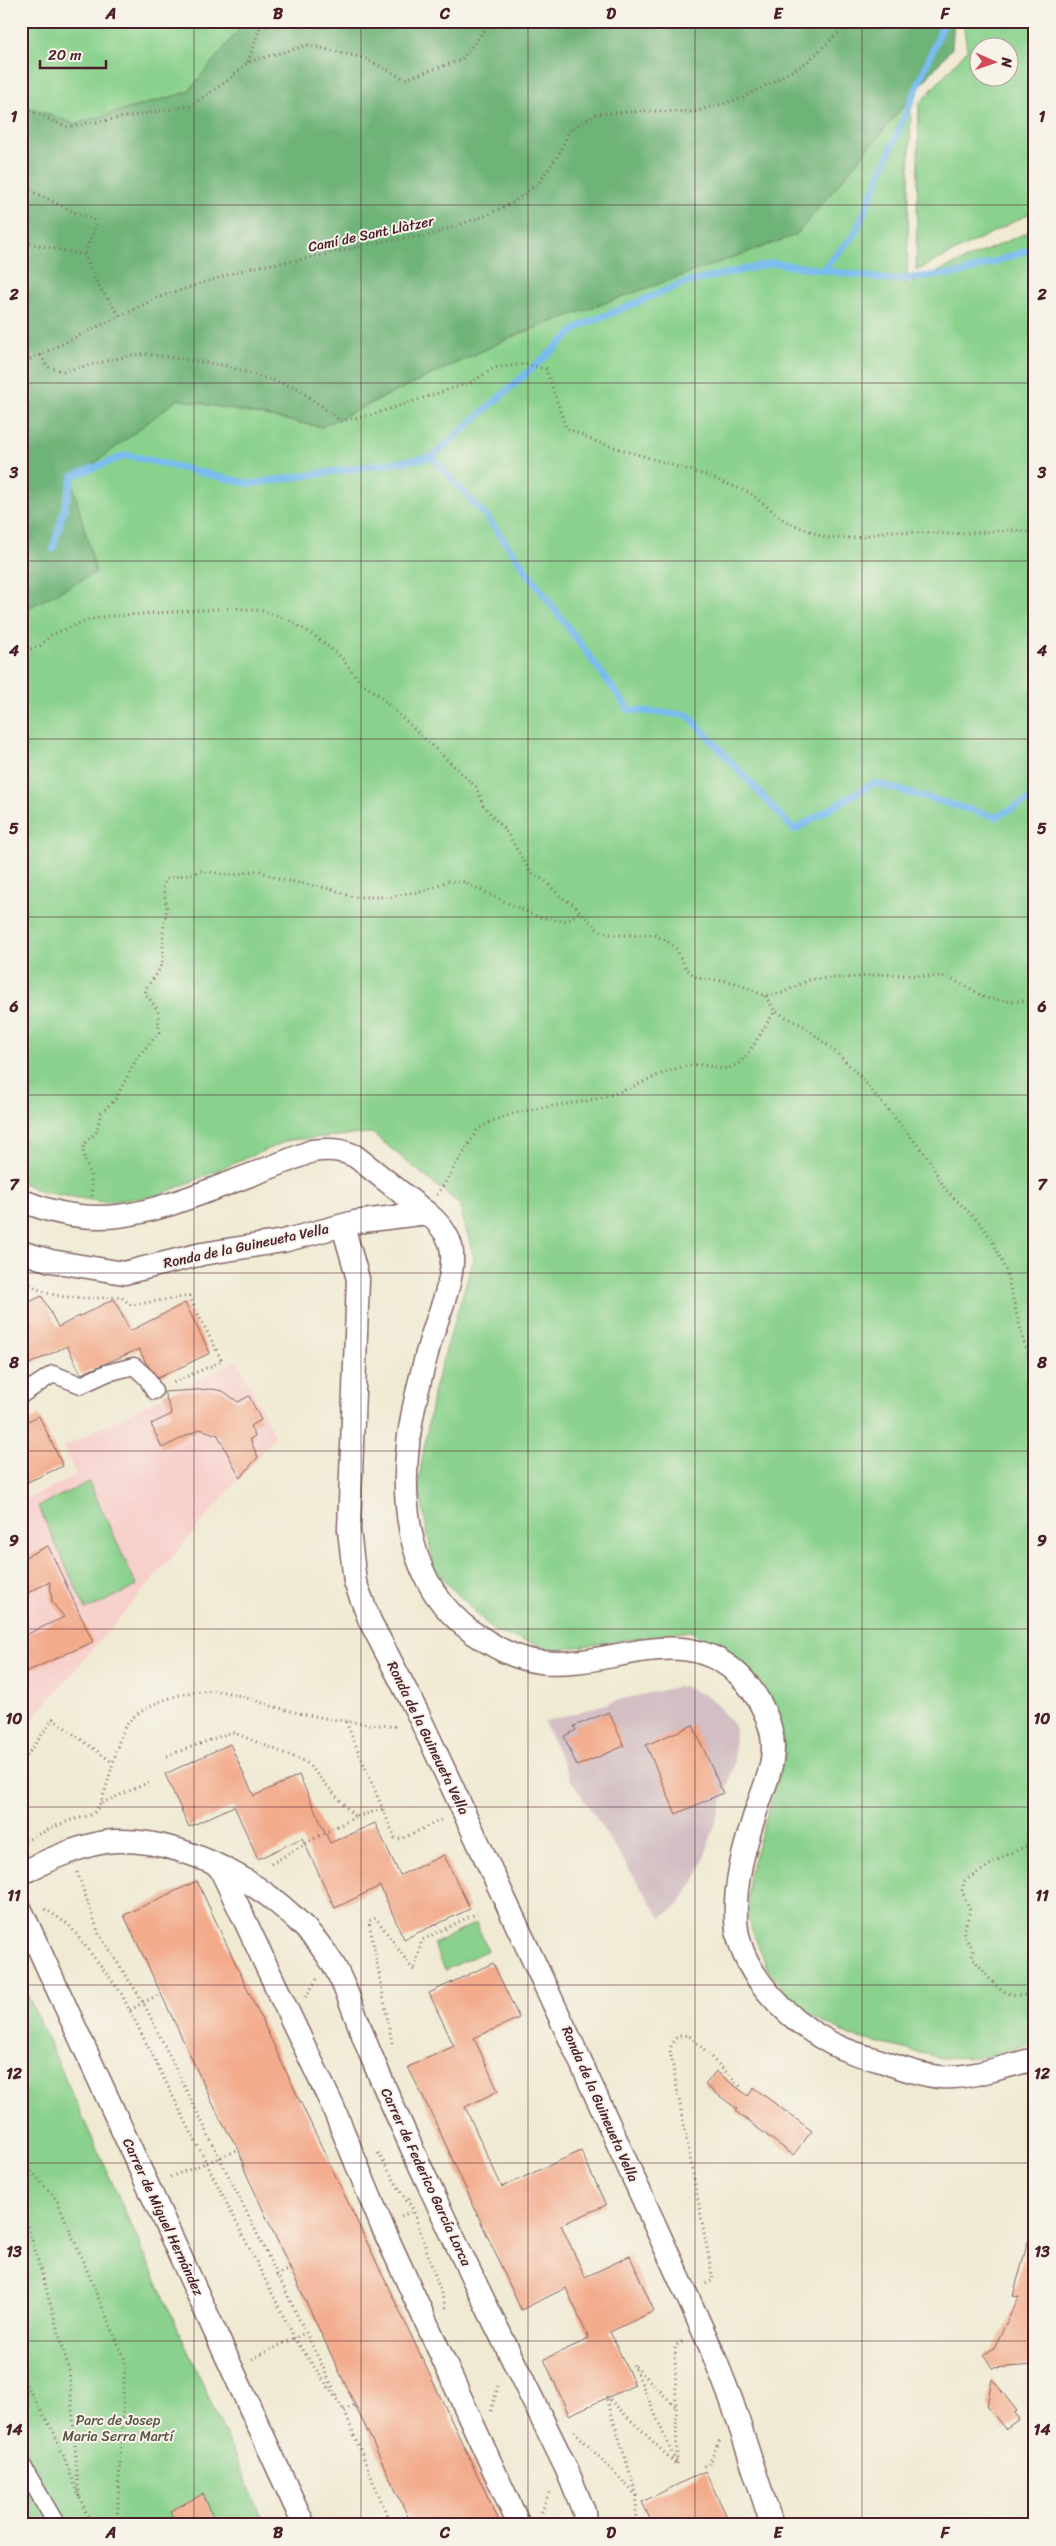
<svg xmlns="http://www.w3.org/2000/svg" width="1056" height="2546" font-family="Sriracha,sans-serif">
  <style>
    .built { fill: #f7d0cc }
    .industrial { fill: #d2bec3 }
    .green { fill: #89d18c; stroke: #6a785c; fill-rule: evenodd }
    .forest { fill: #6eb378; stroke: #5c6952 }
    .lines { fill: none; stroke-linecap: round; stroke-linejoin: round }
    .stream { stroke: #79bcef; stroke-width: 7 }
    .building { fill: #f3ab8c }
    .pedestrian-casing { stroke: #846666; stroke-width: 19 }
    .minor-casing { stroke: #846666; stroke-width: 25 }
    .path { stroke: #846666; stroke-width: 3; stroke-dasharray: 1 4; stroke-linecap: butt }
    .pedestrian { stroke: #fff; stroke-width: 16 }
    .minor { stroke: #fff; stroke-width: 22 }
    .grid { fill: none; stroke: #4a1f2b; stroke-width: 1; stroke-opacity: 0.55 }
    .labels { text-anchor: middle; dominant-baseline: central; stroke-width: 4; stroke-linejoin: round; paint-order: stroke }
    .street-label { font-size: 14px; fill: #4a1f2b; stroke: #f7f3e8 }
    .park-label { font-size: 14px; fill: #5d5448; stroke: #f7f3e8 }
    .neatline { fill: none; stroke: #4a1f2b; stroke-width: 2 }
    .grid-label { font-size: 16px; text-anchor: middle; font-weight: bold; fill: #4a1f2b }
  </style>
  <rect width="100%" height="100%" fill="#f7f3e8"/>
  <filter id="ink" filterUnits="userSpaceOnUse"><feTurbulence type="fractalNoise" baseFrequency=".02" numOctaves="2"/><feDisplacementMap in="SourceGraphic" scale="10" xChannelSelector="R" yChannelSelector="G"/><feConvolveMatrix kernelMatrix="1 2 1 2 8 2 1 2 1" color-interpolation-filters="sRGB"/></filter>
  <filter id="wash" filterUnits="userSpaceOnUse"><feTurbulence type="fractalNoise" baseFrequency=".0096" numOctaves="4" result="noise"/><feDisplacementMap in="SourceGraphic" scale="20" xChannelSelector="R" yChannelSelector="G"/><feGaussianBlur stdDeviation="1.12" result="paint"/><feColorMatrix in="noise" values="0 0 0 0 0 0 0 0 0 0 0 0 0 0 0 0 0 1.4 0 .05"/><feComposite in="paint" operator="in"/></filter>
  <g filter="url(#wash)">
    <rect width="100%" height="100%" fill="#f0ead3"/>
    <polygon class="built" points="237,1360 275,1437 21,1733 21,1537 30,1532 21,1514 21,1502 76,1475 63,1447"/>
    <polygon class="industrial" points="682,1686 710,1697 735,1727 734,1766 700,1871 681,1903 661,1918 571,1780 544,1722 627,1698"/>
    <g class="green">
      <polygon points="21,21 246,21 188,92 75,124 21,104"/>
      <path d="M963 21H1035V211L916 271 919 104 967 50ZM978 48H1008V78H978Z"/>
      <polygon points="911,97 907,285 1035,229 1035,2043 983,2057 942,2058 850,2036 798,2008 768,1970 748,1920 749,1875 785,1755 779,1719 750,1671 690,1631 555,1650 495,1632 435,1571 418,1485 434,1389 474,1258 459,1204 372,1133 289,1140 157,1196 103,1202 42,1192 21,1182 21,612 96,572 71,481 178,399 321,427 518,334 796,235"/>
      <polygon points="89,1482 137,1586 86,1610 38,1506"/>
      <polygon points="476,1923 488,1950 445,1970 433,1944"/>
      <polygon points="21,1980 266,2525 21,2525"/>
    </g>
    <polygon class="forest" points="246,21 954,21 952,48 796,235 518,334 321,427 178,399 72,481 96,572 21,612 21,227 26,224 21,220 21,104 75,124 188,92"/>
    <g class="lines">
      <g class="stream">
        <polyline points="823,269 855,234 945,21"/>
        <polyline points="432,457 580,326 684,283 774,263 891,280 962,273 1035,248"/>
        <polyline points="53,549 73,476 127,455 250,484 432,457 486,516 629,710 688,715 794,830 874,783 996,817 1035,797"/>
      </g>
    </g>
    <g id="blocks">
      <g class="building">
        <polygon points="42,1296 58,1327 114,1299 130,1331 185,1303 210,1353 158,1378 146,1363 139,1349 81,1374 67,1346 21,1368 21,1306"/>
        <polygon points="212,1389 223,1391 238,1402 249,1396 261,1420 250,1426 255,1436 250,1439 258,1457 240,1478 218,1435 200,1429 162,1448 151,1424 172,1414 164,1392"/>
        <polygon points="39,1416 63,1466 21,1485 21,1424"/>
        <polygon points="48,1546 93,1642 21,1674 21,1637 64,1617 52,1602 50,1582 21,1596 21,1559"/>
        <polygon points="609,1712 624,1746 577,1766 564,1736 576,1730 574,1726"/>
        <polygon points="693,1725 723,1793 676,1814 646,1745"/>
        <polygon points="230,1744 254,1796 299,1775 330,1843 375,1823 400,1875 444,1855 470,1909 404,1939 380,1886 335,1908 302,1838 258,1859 234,1806 189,1827 165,1774"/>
        <polygon points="197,1881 282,2063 501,2525 412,2525 290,2268 245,2171 239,2150 221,2121 124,1915"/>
        <polygon points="493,1963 519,2018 474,2038 498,2091 465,2107 502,2187 581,2151 606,2205 561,2225 585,2277 630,2256 654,2311 610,2332 635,2385 569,2415 544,2359 589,2339 566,2288 521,2310 435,2121 408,2067 454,2046 429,1993"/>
        <polygon points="716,2071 748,2096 754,2088 812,2131 793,2155 735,2111 737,2109 705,2085"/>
        <polygon points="1028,2241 1035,2242 1035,2307 1032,2321 1035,2365 992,2368 984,2355 994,2348 1019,2297 1013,2296"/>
        <polygon points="992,2379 1017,2411 1014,2413 1019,2419 1005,2429 987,2406"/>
        <polygon points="705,2471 731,2525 653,2525 642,2502"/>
        <polygon points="203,2494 217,2525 177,2525 170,2511"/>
      </g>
    </g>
  </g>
  <g filter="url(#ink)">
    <use href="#blocks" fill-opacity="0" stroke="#846666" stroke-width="1"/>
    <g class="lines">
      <defs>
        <g id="pedestrian">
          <polyline points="21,1395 53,1374 81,1385 107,1373 134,1366 147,1378 154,1391"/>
          <polyline points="21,2463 57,2525"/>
        </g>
        <g id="minor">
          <path d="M21 1200C95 1232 146 1214 216 1188 248 1176 280 1164 312 1151 328 1149 340 1149 355 1156L427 1213"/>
          <polyline points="343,1226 358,1279 349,1530 355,1582 370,1621 417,1712 571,2041 710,2346 732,2402 772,2525"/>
          <path d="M21 1252 51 1261 124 1273 202 1254 283 1241 355 1222 427 1213C439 1223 451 1237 452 1253 454 1281 439 1312 431 1339 412 1405 396 1474 413 1542 422 1579 441 1609 472 1632 493 1646 514 1659 540 1662 609 1670 679 1620 738 1674 757 1692 773 1722 773 1747 773 1770 762 1792 755 1814 744 1849 734 1883 736 1921 739 1972 787 2019 829 2042 845 2051 863 2056 881 2061 900 2068 920 2075 940 2077 971 2079 1005 2066 1035 2059"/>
          <polyline points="220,1868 333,2107 382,2226 519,2525"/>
          <path d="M21 1874C46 1860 88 1842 116 1841 195 1838 293 1898 333 1964 348 1989 358 2025 370 2053 390 2101 412 2149 434 2196 476 2288 523 2379 567 2470L584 2512 585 2525"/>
          <polyline points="21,1910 304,2525"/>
        </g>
      </defs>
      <use href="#pedestrian" class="pedestrian-casing"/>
      <use href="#minor" class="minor-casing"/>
      <g class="path">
        <polyline points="248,62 262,21"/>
        <polyline points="21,106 66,127 190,106 227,81 248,62 308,45 364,58 405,79 461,60 492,21"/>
        <polyline points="21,186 76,213 92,218 96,225 84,255"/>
        <polyline points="21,238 29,243 84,255 100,288 120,316"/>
        <polyline points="41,355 47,367 64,371 132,355 146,354 223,365 297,388 341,421 371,415 472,382 494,368 525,364 546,369 566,428 597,442 705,475 750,493 785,521 826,538 855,538 888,531 952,534 1014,530 1035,533"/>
        <polyline points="21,364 159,297 249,268 304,259 384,241 430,235 487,215 512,203 538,184 559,154 569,131 596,114 647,111 693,112 743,98 806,63 851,21"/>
        <polyline points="21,652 40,646 51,635 87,620 109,616 234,608 264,611 287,619 315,636 341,657 361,683 376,693 476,787 483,805 508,834 530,872 545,881 562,898 574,905 598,930 613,935 654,935 666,940 676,949 686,968 697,978 733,982 765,996 782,993 811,979 861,977 879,974 946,977 970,988 985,998 1007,1001 1035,1001"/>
        <polyline points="765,996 775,1011 805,1027 838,1054 858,1074 926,1155 945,1189 981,1224 992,1240 1006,1271 1025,1347 1035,1364"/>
        <path d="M437 1195 477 1131C500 1108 571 1106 604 1097 635 1089 662 1069 694 1065 710 1063 721 1074 738 1064 746 1060 768 1021 775 1011"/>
        <polyline points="92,1196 91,1177 83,1153 84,1144 96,1132 101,1113 115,1100 137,1058 159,1032 158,1010 145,993 146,988 157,974 163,960 163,931 167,908 163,888 166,879 201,871 234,875 258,870 278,879 332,889 353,897 391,897 407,893 423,892 447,881 463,882 538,917 563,921 569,920 579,912"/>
        <path d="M23 1277C44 1303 90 1298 121 1297L131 1305 189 1296 222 1361 170 1384"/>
        <polyline points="346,1722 395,1838 401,1839 443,1819"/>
        <polyline points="167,1756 232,1732 306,1762 355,1817 383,1809"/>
        <polyline points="21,1764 53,1719 112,1762"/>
        <polyline points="102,1803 152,1781"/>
        <polyline points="319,1836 355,1817"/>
        <path d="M25 1841C38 1835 52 1827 66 1822 74 1819 84 1818 92 1814 106 1807 114 1746 125 1727 138 1706 178 1693 202 1691 227 1688 255 1702 279 1708 318 1719 359 1723 399 1727"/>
        <path d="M1035 1842 1003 1857 964 1881 962 1891 970 1910C966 1930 957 1931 973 1948L972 1957C993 1981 998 2000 1035 1994"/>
        <polyline points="271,1864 315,1838"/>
        <polyline points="77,1872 99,1934 143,2002 338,2398"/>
        <polyline points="45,1909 69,1925 120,1991 295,2339 344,2410 391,2525"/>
        <polyline points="306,1997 317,1979"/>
        <polyline points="130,2010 161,1993"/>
        <polyline points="392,2043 369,1921 376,1918 414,1971 422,1940 477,1913"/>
        <polyline points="378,2153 409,2205"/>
        <polyline points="21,2160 57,2200 125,2360 117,2525"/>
        <polyline points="170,2177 239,2150"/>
        <polyline points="409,2198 446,2308"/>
        <polyline points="21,2202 69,2369 79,2496"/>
        <polyline points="401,2216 413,2211"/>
        <polyline points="276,2276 291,2268"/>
        <path d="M706 2284 713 2280 670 2051C672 2039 678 2032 691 2037L743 2089"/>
        <polyline points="252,2359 305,2333"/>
        <polyline points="21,2376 54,2433 91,2525"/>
        <polyline points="675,2406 633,2364 676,2462"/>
        <polyline points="344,2410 355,2405"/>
        <polyline points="491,2411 499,2383"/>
        <polyline points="574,2431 637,2496 635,2525"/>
        <polyline points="704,2466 709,2464 720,2439"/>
        <polyline points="637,2496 606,2396 677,2465 675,2346 683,2341"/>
        <polyline points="540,2517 550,2490"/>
      </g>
      <use href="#pedestrian" class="pedestrian"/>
      <use href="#minor" class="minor"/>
    </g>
  </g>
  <path class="grid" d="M194 21V2525M361 21V2525M528 21V2525M695 21V2525M862 21V2525M21 205H1035M21 383H1035M21 561H1035M21 739H1035M21 917H1035M21 1095H1035M21 1273H1035M21 1451H1035M21 1629H1035M21 1807H1035M21 1985H1035M21 2163H1035M21 2341H1035"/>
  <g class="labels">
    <g class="street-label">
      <text transform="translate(371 234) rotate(-12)">Camí de Sant Llàtzer</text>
      <text transform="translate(246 1246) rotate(-12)">Ronda de la Guineueta Vella</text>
      <text transform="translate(428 1738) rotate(64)">Ronda de la Guineueta Vella</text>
      <text transform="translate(600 2104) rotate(66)">Ronda de la Guineueta Vella</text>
      <text transform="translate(426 2177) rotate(65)">Carrer de Federico García Lorca</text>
      <text transform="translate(163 2217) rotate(65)">Carrer de Miguel Hernández</text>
    </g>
    <g class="park-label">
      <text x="118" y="2420">Parc de Josep<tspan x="118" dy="16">Maria Serra Martí</tspan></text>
    </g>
  </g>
  <rect width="1056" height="2546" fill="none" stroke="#f7f3e8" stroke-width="55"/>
  <g transform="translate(994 62) rotate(92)"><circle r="24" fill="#f7f3e8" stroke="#b29e9c"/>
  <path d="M0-4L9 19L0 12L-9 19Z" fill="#d1495b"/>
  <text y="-8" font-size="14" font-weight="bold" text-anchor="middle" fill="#4a1f2b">N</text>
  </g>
  <path d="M40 60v8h66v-8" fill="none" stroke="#4a1f2b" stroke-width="2.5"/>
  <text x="48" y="60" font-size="15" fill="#4a1f2b" stroke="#f7f3e8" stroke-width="4" paint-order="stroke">20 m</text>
  <rect x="28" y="28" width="1000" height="2490" class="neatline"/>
  <g class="grid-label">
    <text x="111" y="19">A</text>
    <text x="278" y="19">B</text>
    <text x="445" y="19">C</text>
    <text x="611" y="19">D</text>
    <text x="778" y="19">E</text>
    <text x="945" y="19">F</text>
    <text x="14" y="122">1</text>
    <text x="1042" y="122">1</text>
    <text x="14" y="300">2</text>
    <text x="1042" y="300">2</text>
    <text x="14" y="478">3</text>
    <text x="1042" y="478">3</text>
    <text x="14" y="656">4</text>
    <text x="1042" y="656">4</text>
    <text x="14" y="834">5</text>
    <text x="1042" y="834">5</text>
    <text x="14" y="1012">6</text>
    <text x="1042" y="1012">6</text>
    <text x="14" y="1190">7</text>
    <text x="1042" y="1190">7</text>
    <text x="14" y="1368">8</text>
    <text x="1042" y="1368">8</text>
    <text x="14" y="1546">9</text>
    <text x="1042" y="1546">9</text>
    <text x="14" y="1724">10</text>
    <text x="1042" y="1724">10</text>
    <text x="14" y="1901">11</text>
    <text x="1042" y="1901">11</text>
    <text x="14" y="2079">12</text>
    <text x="1042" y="2079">12</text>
    <text x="14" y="2257">13</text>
    <text x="1042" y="2257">13</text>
    <text x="14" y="2435">14</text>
    <text x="1042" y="2435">14</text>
    <text x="111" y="2538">A</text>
    <text x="278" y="2538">B</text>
    <text x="445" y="2538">C</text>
    <text x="611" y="2538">D</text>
    <text x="778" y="2538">E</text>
    <text x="945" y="2538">F</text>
  </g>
</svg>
